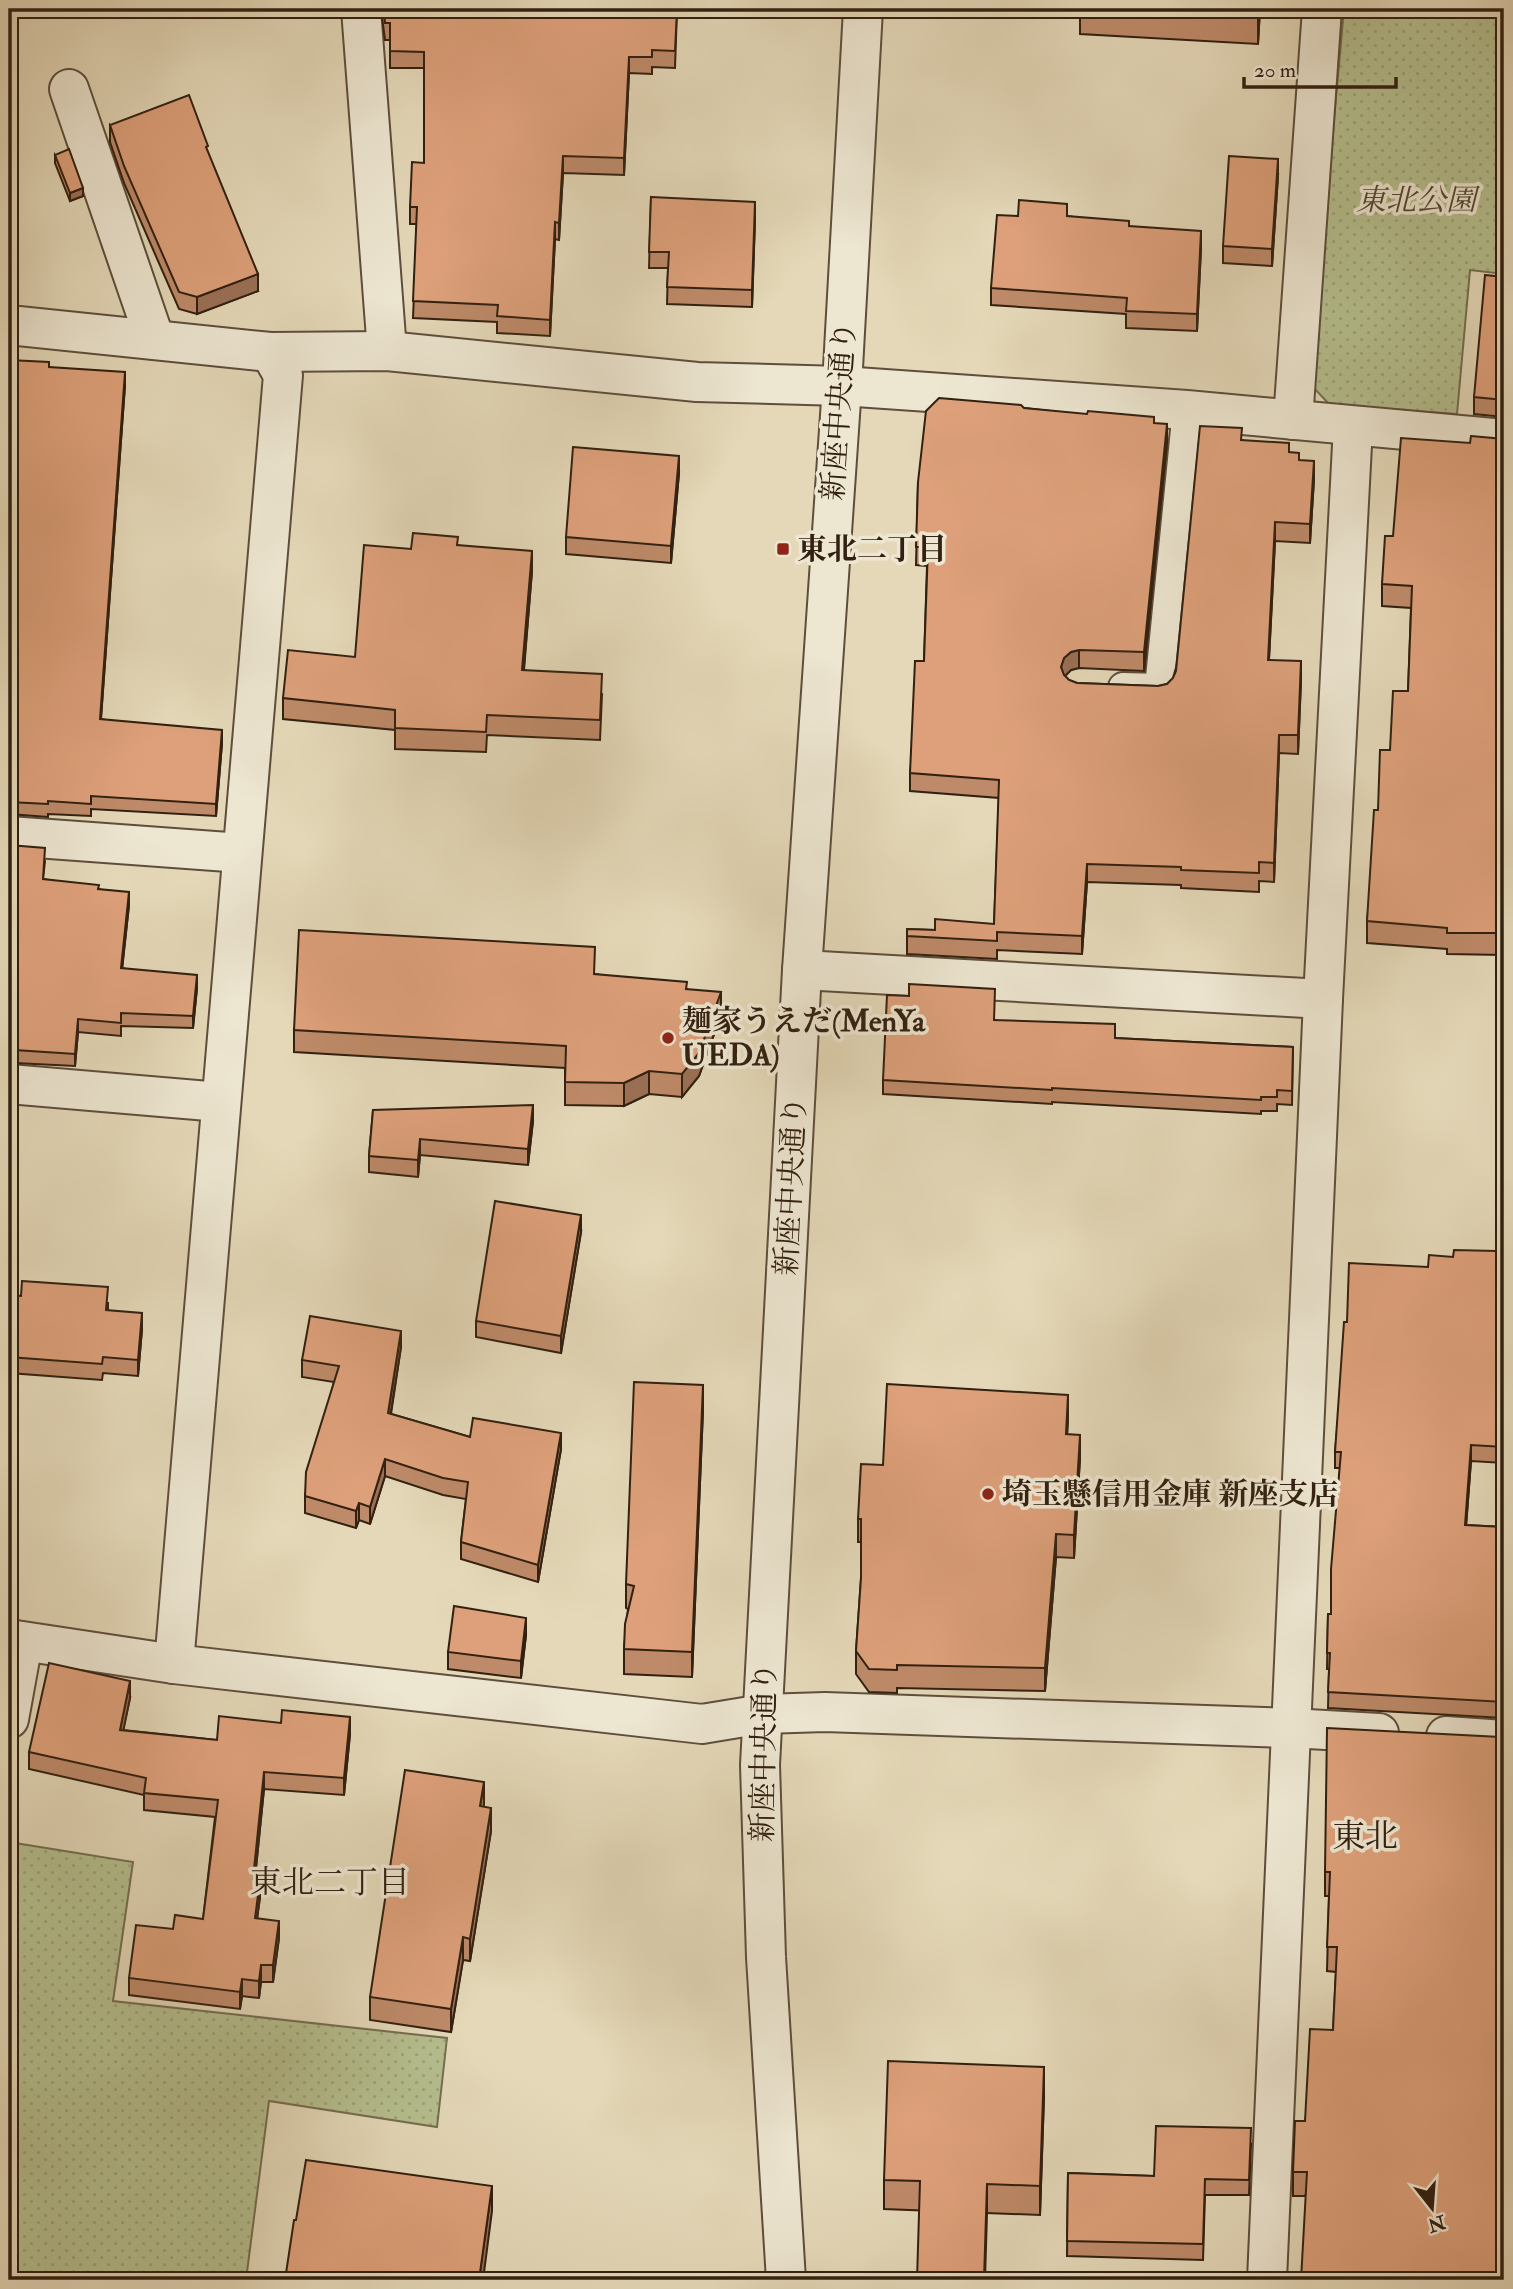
<svg xmlns="http://www.w3.org/2000/svg" width="1513" height="2289" font-family="'IM FELL Double Pica','Noto Serif JP',serif">
  <style>
    .green { fill: url(#green-dots); stroke: #746f50; stroke-width: 2 }
    .lines { fill: none; stroke-linecap: round; stroke-linejoin: round }
    .service-casing { stroke: #5e4e3b; stroke-width: 32 }
    .minor-casing { stroke: #5e4e3b; stroke-width: 42 }
    .tertiary-casing { stroke: #5e4e3b; stroke-width: 42 }
    .service { stroke: #ede6d1; stroke-width: 28 }
    .minor { stroke: #ede6d1; stroke-width: 38 }
    .tertiary { stroke: #ede6d1; stroke-width: 38 }
    .wall { fill: #be8a69; stroke: #322011; stroke-width: 2 }
    .shaded-wall { fill: #9b7055; stroke: #322011; stroke-width: 2 }
    .building { fill: #dda07a; stroke: #322011; stroke-width: 2 }
    .poi-dot { fill: #8f2418; stroke: #ede6d1; stroke-width: 2.5 }
    .labels { text-anchor: middle; dominant-baseline: central; stroke-width: 7; stroke-linejoin: round; paint-order: stroke }
    .park-label { font-size: 30px; font-style: italic; fill: #534830; stroke: #ede6d1 }
    .street-label { font-size: 30px; fill: #322011; stroke: #ede6d1 }
    .poi-label { font-size: 30px; font-weight: bold; fill: #322011; stroke: #ede6d1; text-anchor: start }
    .neighbourhood-label { font-size: 32px; fill: #322011; stroke: #ede6d1 }
    .quarter-label { font-size: 33px; fill: #322011; stroke: #ede6d1 }
  </style>
  <defs>
    <pattern id="green-dots" width="8" height="8" patternUnits="userSpaceOnUse" patternTransform="scale(1.75)"><rect width="8" height="8" fill="#b5be8e"/><path d="M2 2h.1M6 6h.1" fill="none" stroke="#9ca379" stroke-width="1.8" stroke-linecap="round"/></pattern>
  </defs>
  <rect width="100%" height="100%" fill="#e4d8b8"/>
  <filter id="stains"><feTurbulence type="fractalNoise" baseFrequency=".00286" numOctaves="4"/><feColorMatrix values="0 0 0 0 .2 0 0 0 0 .09 0 0 0 0 .02 0 0 0 .5 -.17"/></filter>
  <radialGradient id="worn" r=".72"><stop offset=".6" stop-color="#630" stop-opacity="0"/><stop offset="1" stop-color="#630" stop-opacity=".3"/></radialGradient>
  <g class="green">
    <polygon points="1344,9 1504,9 1504,274 1470,270 1457,414 1330,405 1310,384"/>
    <polygon points="9,1842 133,1862 113,2001 447,2038 437,2127 269,2101 246,2280 9,2280"/>
  </g>
  <g class="lines">
    <defs>
      <polyline id="service" points="1123,687 1159,688 1187,410"/>
      <g id="minor">
        <polyline points="361,9 387,351"/>
        <polyline points="69,89 155,340"/>
        <polyline points="9,325 270,352 387,351 697,382 842,386 1187,410 1504,439"/>
        <polyline points="1293,420 1322,9"/>
        <polyline points="9,836 242,853"/>
        <polyline points="802,970 1323,999"/>
        <polyline points="9,1084 220,1102"/>
        <polyline points="9,1639 174,1664 702,1724 763,1714 825,1712 1290,1728 1379,1733"/>
        <polyline points="174,1664 283,375 270,352"/>
        <polyline points="9,1719 23,1642"/>
        <polyline points="1446,1736 1504,1740"/>
        <polyline points="1267,2280 1323,999 1353,426"/>
      </g>
      <polyline id="tertiary" points="786,2280 766,1957 760,1765 802,970 842,386 863,9"/>
    </defs>
    <use href="#service" class="service-casing"/>
    <use href="#minor" class="minor-casing"/>
    <use href="#tertiary" class="tertiary-casing"/>
    <use href="#service" class="service"/>
    <use href="#minor" class="minor"/>
    <use href="#tertiary" class="tertiary"/>
  </g>
  <g class="wall">
    <polygon points="381,9 677,9 675,68 652,67 652,74 629,73 624,175 563,173 559,240 555,239 550,336 497,333 497,322 413,318 417,224 410,224 410,207 424,163 424,68 390,68 390,40 385,40"/>
    <polygon points="1080,9 1260,9 1258,44 1080,34"/>
    <polygon points="110,125 258,291 197,314 179,309 124,183 110,142"/>
    <polygon points="55,155 83,196 70,201 55,163"/>
    <polygon points="1278,176 1272,266 1223,263 1223,246"/>
    <polygon points="651,197 755,219 752,307 667,304 668,268 649,268"/>
    <polygon points="1018,216 1067,216 1129,226 1201,248 1197,331 1126,328 1126,314 991,305 991,288"/>
    <polygon points="1504,277 1504,417 1474,414 1474,397"/>
    <polygon points="9,360 49,367 125,385 101,719 222,743 216,816 91,809 91,816 48,814 48,817 9,814"/>
    <polygon points="1024,408 1154,423 1167,442 1144,671 1079,668 1071,670 1065,676 1069,680 1077,683 1158,686 1167,684 1173,678 1242,440 1289,452 1299,460 1314,479 1310,543 1275,541 1269,660 1301,680 1298,754 1279,753 1274,882 1259,881 1259,892 1181,888 1181,885 1087,882 1082,954 997,950 997,959 907,954 907,929 935,930 994,924 999,798 910,791 910,773 924,661 927,566 916,565 918,482"/>
    <polygon points="1504,439 1504,955 1447,954 1447,949 1367,943 1367,921 1378,810 1390,750 1408,691 1411,608 1382,606 1382,584 1393,536"/>
    <polygon points="679,473 671,563 566,554 566,537"/>
    <polygon points="458,545 532,571 524,670 602,694 600,740 487,735 486,752 395,749 395,730 283,719 283,698 355,657 411,549"/>
    <polygon points="9,845 45,861 43,879 99,889 129,905 122,968 197,988 193,1028 121,1026 121,1036 78,1032 75,1066 15,1063 15,1050 9,1050"/>
    <polygon points="595,974 687,989 721,1015 699,1076 682,1097 649,1094 624,1106 565,1105 565,1068 294,1052 294,1030"/>
    <polygon points="994,1020 1115,1038 1293,1047 1292,1105 1277,1104 1277,1111 1261,1111 1261,1114 1052,1102 1052,1104 883,1094 883,1080"/>
    <polygon points="373,1110 533,1121 528,1165 420,1155 418,1177 369,1172 369,1156"/>
    <polygon points="1504,1185 1504,1463 1471,1461 1466,1525 1504,1527 1504,1718 1328,1708 1329,1669 1327,1669 1328,1614 1331,1614 1340,1468 1335,1468 1335,1452 1347,1322 1428,1267 1453,1257 1496,1251"/>
    <polygon points="581,1232 561,1353 476,1337 476,1321"/>
    <polygon points="9,1295 108,1303 108,1310 142,1329 138,1376 103,1373 102,1380 9,1373"/>
    <polygon points="401,1347 391,1414 470,1437 561,1449 538,1582 461,1559 461,1542 466,1499 443,1495 385,1476 370,1524 359,1520 356,1528 305,1513 305,1496 334,1382 302,1377 302,1360"/>
    <polygon points="703,1410 692,1677 624,1674 624,1649 628,1609 626,1608 626,1584"/>
    <polygon points="1068,1418 1067,1434 1080,1458 1074,1558 1056,1557 1045,1691 897,1688 897,1693 869,1692 856,1674 856,1651 861,1578 861,1542 858,1542 858,1519 883,1465"/>
    <polygon points="526,1635 521,1678 448,1669 448,1652"/>
    <polygon points="130,1698 123,1730 217,1740 350,1734 344,1795 264,1789 255,1879 260,1897 257,1918 279,1938 273,1982 261,1982 259,1998 242,1996 240,2009 129,1995 129,1978 173,1929 203,1919 215,1817 144,1810 144,1795 29,1769 29,1752"/>
    <polygon points="1500,1737 1305,2196 1293,2196 1293,2172 1305,2121 1333,2030 1336,1972 1327,1971 1329,1896 1325,1896 1325,1872"/>
    <polygon points="483,1806 491,1831 470,1961 463,1960 451,2032 370,2020 370,1997"/>
    <polygon points="1044,2096 1040,2215 884,2209 884,2180"/>
    <polygon points="1251,2144 1249,2195 1205,2195 1203,2260 1067,2256 1068,2173 1154,2176"/>
  </g>
  <g class="shaded-wall">
    <polygon points="1258,9 1260,9 1258,44"/>
    <polygon points="629,57 629,73 624,175 624,158"/>
    <polygon points="563,156 563,173 559,240 559,223"/>
    <polygon points="1278,159 1278,176 1272,266 1272,249"/>
    <polygon points="83,188 83,196 70,201 70,193"/>
    <polygon points="755,202 755,219 752,307 752,290"/>
    <polygon points="555,222 555,239 550,336 550,320"/>
    <polygon points="1201,231 1201,248 1197,331 1197,314"/>
    <polygon points="258,274 258,291 197,314 197,297"/>
    <polygon points="125,372 125,385 100,731 100,719"/>
    <polygon points="1167,424 1167,442 1144,671 1144,652"/>
    <polygon points="679,456 679,473 671,563 671,546"/>
    <polygon points="1314,461 1314,479 1310,543 1310,524"/>
    <polygon points="1275,522 1275,541 1268,678 1268,660"/>
    <polygon points="532,551 532,571 522,690 522,670"/>
    <polygon points="1079,650 1079,668 1071,670 1064,677 1061,667 1064,658 1071,652"/>
    <polygon points="1301,661 1301,680 1298,754 1298,735"/>
    <polygon points="222,730 222,743 216,816 216,804"/>
    <polygon points="1279,735 1279,753 1274,882 1274,863"/>
    <polygon points="1087,864 1087,882 1082,954 1082,936"/>
    <polygon points="129,892 129,905 121,980 121,968"/>
    <polygon points="197,975 197,988 193,1028 193,1016"/>
    <polygon points="721,992 721,1015 699,1076 682,1097 682,1074"/>
    <polygon points="78,1019 78,1032 75,1066 75,1054"/>
    <polygon points="649,1071 649,1094 624,1106 624,1083"/>
    <polygon points="533,1105 533,1121 528,1165 528,1149"/>
    <polygon points="420,1139 420,1155 418,1177 418,1160"/>
    <polygon points="581,1215 581,1232 561,1353 561,1336"/>
    <polygon points="142,1313 142,1329 138,1376 138,1360"/>
    <polygon points="401,1331 401,1347 388,1430 388,1413"/>
    <polygon points="703,1385 703,1410 692,1677 692,1652"/>
    <polygon points="1068,1395 1068,1418 1066,1457 1066,1434"/>
    <polygon points="561,1433 561,1449 538,1582 538,1565"/>
    <polygon points="1080,1435 1080,1458 1074,1558 1074,1535"/>
    <polygon points="1471,1445 1471,1461 1465,1541 1465,1525"/>
    <polygon points="385,1459 385,1476 370,1524 370,1507"/>
    <polygon points="359,1503 359,1520 356,1528 356,1511"/>
    <polygon points="1056,1534 1056,1557 1045,1691 1045,1668"/>
    <polygon points="526,1618 526,1635 521,1678 521,1661"/>
    <polygon points="130,1681 130,1698 120,1747 120,1730"/>
    <polygon points="350,1717 350,1734 344,1795 344,1778"/>
    <polygon points="264,1772 264,1789 253,1896 253,1879"/>
    <polygon points="484,1782 484,1805 480,1829 480,1806"/>
    <polygon points="491,1808 491,1831 470,1961 470,1939"/>
    <polygon points="260,1880 260,1897 255,1935 255,1918"/>
    <polygon points="279,1921 279,1938 273,1982 273,1965"/>
    <polygon points="463,1937 463,1960 451,2032 451,2009"/>
    <polygon points="261,1965 261,1982 259,1998 259,1981"/>
    <polygon points="242,1979 242,1996 240,2009 240,1992"/>
    <polygon points="1044,2067 1044,2096 1040,2215 1040,2186"/>
    <polygon points="987,2184 987,2213 985,2280 984,2280"/>
    <polygon points="492,2186 492,2211 483,2280 479,2280"/>
  </g>
  <g class="building">
    <polygon points="384,9 677,9 675,51 652,50 652,57 629,57 624,158 563,156 559,223 555,222 550,320 497,316 498,305 413,301 417,207 410,207 412,162 424,163 424,52 390,51 390,23 385,23"/>
    <polygon points="1175,9 1258,9 1258,13"/>
    <polygon points="189,95 208,146 206,147 258,274 197,297 179,292 124,166 110,125"/>
    <polygon points="69,149 83,188 70,193 55,155"/>
    <polygon points="1229,156 1278,159 1272,249 1223,246"/>
    <polygon points="651,197 755,202 752,290 667,287 669,252 649,252"/>
    <polygon points="1019,200 1067,204 1067,216 1129,221 1129,226 1201,231 1197,314 1126,311 1127,298 991,288 997,215 1018,216"/>
    <polygon points="1485,275 1504,277 1504,400 1474,397"/>
    <polygon points="9,360 49,362 49,367 125,372 100,719 222,730 216,804 91,796 91,804 48,801 48,804 9,802"/>
    <polygon points="939,398 1021,405 1024,408 1087,414 1088,411 1154,417 1154,423 1167,424 1144,652 1079,650 1071,652 1064,658 1061,667 1064,675 1069,680 1077,683 1158,686 1167,684 1173,678 1176,671 1200,426 1242,428 1241,440 1289,443 1289,452 1299,453 1299,460 1314,461 1310,524 1275,522 1268,660 1301,661 1298,735 1279,735 1274,863 1259,862 1259,873 1181,870 1181,867 1087,864 1082,936 997,932 997,941 907,936 907,929 935,930 935,919 994,924 999,780 910,773 915,661 924,661 928,547 916,547 918,482 926,411"/>
    <polygon points="1471,436 1504,439 1504,933 1447,933 1447,928 1367,921 1374,810 1378,810 1380,750 1390,750 1393,691 1408,691 1412,586 1382,584 1385,536 1393,536 1401,438 1470,443"/>
    <polygon points="573,447 679,456 671,546 566,537"/>
    <polygon points="413,533 458,537 457,545 532,551 522,670 602,674 600,720 487,715 486,732 395,728 395,710 283,698 288,650 355,657 364,545 411,549"/>
    <polygon points="9,845 45,848 43,879 99,885 98,889 129,892 121,968 197,975 193,1016 121,1013 121,1023 78,1019 75,1054 15,1050 16,1038 9,1037"/>
    <polygon points="299,930 595,947 594,974 687,982 686,989 721,992 699,1053 682,1074 649,1071 624,1083 565,1082 566,1046 294,1030"/>
    <polygon points="909,984 995,989 994,1020 1115,1024 1115,1038 1293,1047 1292,1091 1277,1090 1277,1097 1261,1097 1261,1100 1052,1088 1052,1090 883,1080 887,995 909,996"/>
    <polygon points="533,1105 528,1149 420,1139 418,1160 369,1156 373,1110"/>
    <polygon points="1499,1184 1504,1185 1504,1447 1471,1445 1465,1525 1504,1527 1504,1702 1328,1692 1330,1653 1327,1653 1328,1614 1331,1614 1331,1569 1341,1452 1335,1452 1344,1322 1347,1322 1349,1263 1428,1267 1429,1255 1453,1257 1454,1250 1496,1251"/>
    <polygon points="495,1201 581,1215 561,1336 476,1321"/>
    <polygon points="22,1281 108,1287 106,1310 142,1313 138,1360 103,1357 102,1364 9,1357 9,1295 21,1296"/>
    <polygon points="310,1316 401,1331 388,1413 470,1437 473,1418 561,1433 538,1565 461,1542 468,1482 443,1478 385,1459 370,1507 359,1503 356,1511 305,1496 306,1472 339,1366 302,1360"/>
    <polygon points="634,1382 703,1385 692,1652 624,1649 625,1624 634,1586 626,1584"/>
    <polygon points="887,1384 1068,1395 1066,1434 1080,1435 1074,1535 1056,1534 1045,1668 897,1665 897,1670 869,1669 856,1651 861,1578 861,1519 858,1519 861,1464 883,1465"/>
    <polygon points="454,1606 526,1618 521,1661 448,1652"/>
    <polygon points="49,1663 130,1681 120,1730 217,1740 219,1716 281,1723 282,1710 350,1717 344,1778 264,1772 253,1879 260,1880 255,1918 279,1921 273,1965 261,1965 259,1981 242,1979 240,1992 129,1978 136,1925 173,1929 175,1915 203,1919 218,1800 144,1793 146,1778 29,1752"/>
    <polygon points="1327,1728 1500,1737 1499,1794 1504,1794 1504,2280 1301,2280 1307,2172 1293,2172 1295,2121 1305,2121 1310,2029 1333,2030 1337,1947 1327,1947 1330,1872 1325,1872"/>
    <polygon points="405,1770 484,1782 480,1806 491,1808 470,1939 463,1937 451,2009 370,1997"/>
    <polygon points="888,2061 1044,2067 1040,2186 987,2184 984,2280 917,2280 920,2181 884,2180"/>
    <polygon points="1156,2126 1251,2128 1249,2180 1205,2179 1203,2244 1067,2241 1068,2173 1154,2176"/>
    <polygon points="306,2160 492,2186 479,2280 285,2280 294,2220 296,2220"/>
  </g>
  <g class="poi-dot">
    <rect x="776" y="542" width="14" height="14" rx="3.5"/>
    <circle cx="668" cy="1038" r="7"/>
    <circle cx="988" cy="1494" r="7"/>
  </g>
  <g class="labels">
    <g class="park-label">
      <text x="1416" y="200">東北公園</text>
    </g>
    <g class="street-label">
      <text transform="translate(839 411) rotate(-86)">新座中央通り</text>
      <text transform="translate(791 1186) rotate(-87)">新座中央通り</text>
      <text transform="translate(764 1752) rotate(-89)">新座中央通り</text>
    </g>
    <g class="poi-label">
      <text x="797" y="549">東北二丁目</text>
      <text x="682" y="1021">麺家うえだ(MenYa<tspan x="682" dy="34">UEDA)</tspan></text>
      <text x="1002" y="1494">埼玉懸信用金庫 新座支店</text>
    </g>
    <g class="neighbourhood-label">
      <text x="330" y="1883">東北二丁目</text>
    </g>
    <g class="quarter-label">
      <text x="1365" y="1836">東北</text>
    </g>
  </g>
  <rect width="1513" height="2289" fill="none" stroke="#e4d8b8" stroke-width="35"/>
  <rect x="10" y="10" width="1492" height="2268" fill="none" stroke="#322011" stroke-width="3.5"/>
  <rect x="18" y="18" width="1478" height="2254" fill="none" stroke="#322011" stroke-width="2"/>
  <g transform="translate(1432 2208) rotate(163)" stroke="#ede6d1" stroke-width="5" paint-order="stroke">
  <path d="M0-5L12 26L0 18L-12 26Z" fill="#322011"/>
  <text y="-10" font-size="19" font-weight="bold" text-anchor="middle" fill="#322011">N</text>
  </g>
  <path d="M1244 77v10h152v-10" fill="none" stroke="#322011" stroke-width="3.5"/>
  <text x="1254" y="77" font-size="21" fill="#322011" stroke="#ede6d1" stroke-width="5" paint-order="stroke">20 m</text>
  <rect width="100%" height="100%" filter="url(#stains)"/>
  <rect width="100%" height="100%" fill="url(#worn)"/>
</svg>
